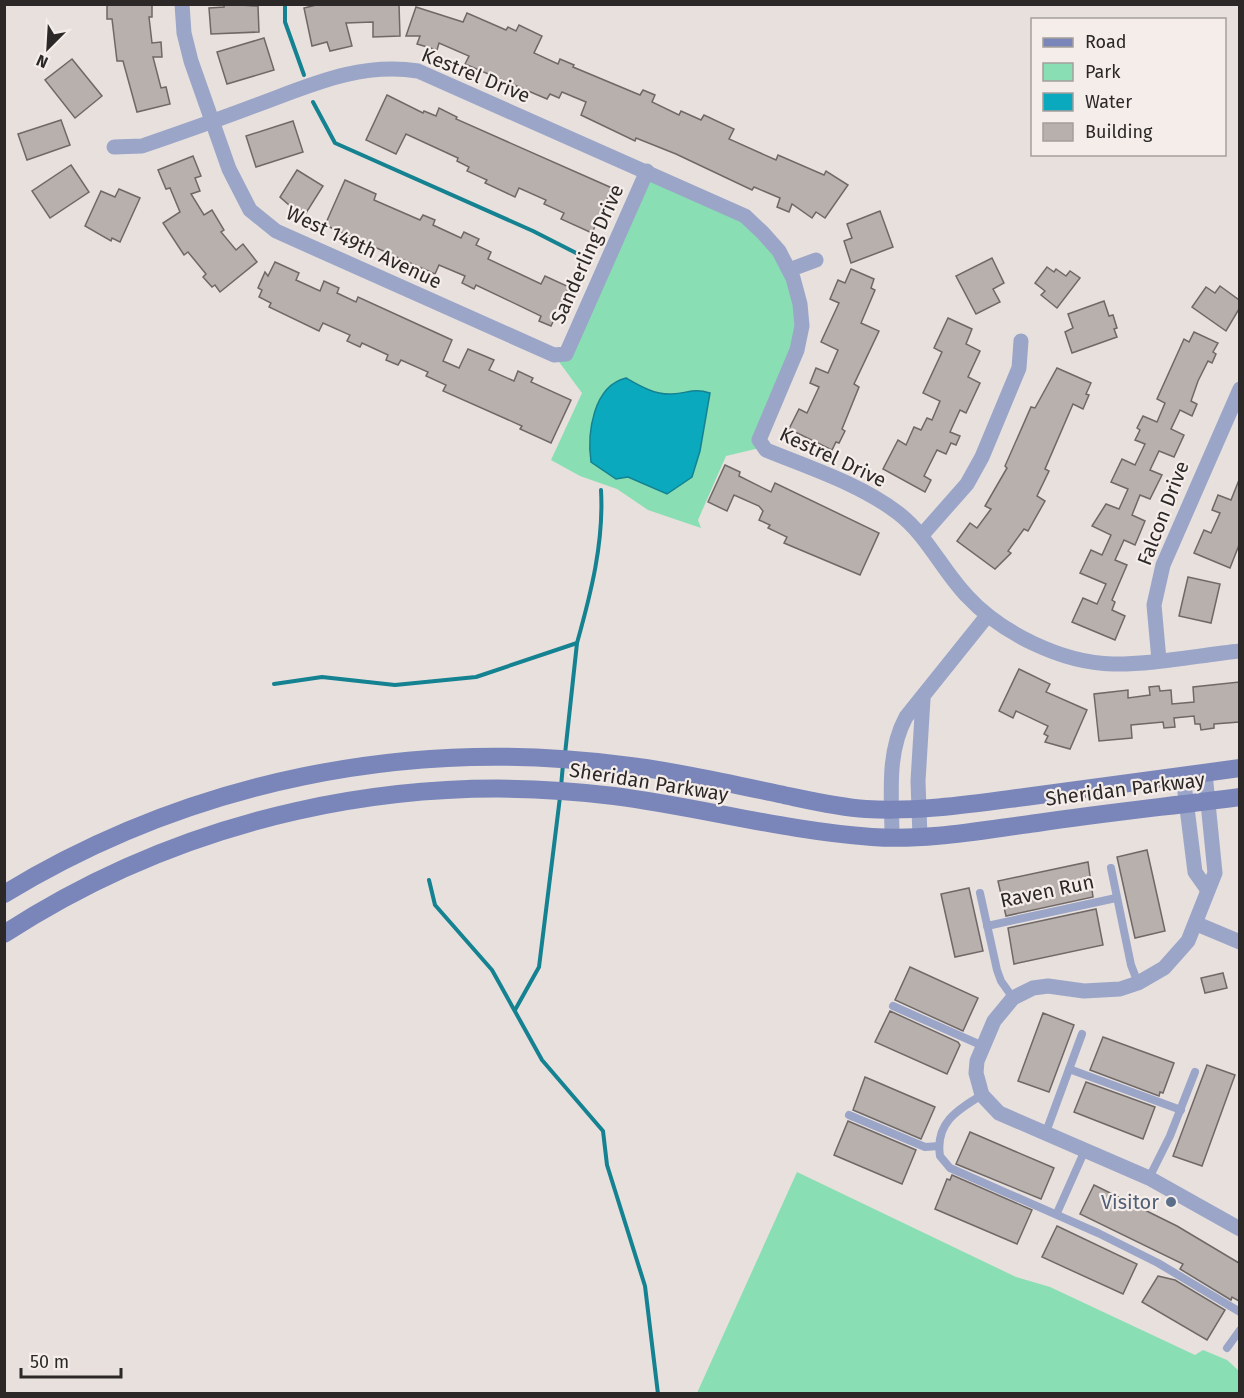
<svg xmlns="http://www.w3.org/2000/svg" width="1244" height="1398" font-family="'Fira Sans',sans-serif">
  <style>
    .green { fill: #8adeb4 }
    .water { fill: #0aa9be; stroke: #148291; stroke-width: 1.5 }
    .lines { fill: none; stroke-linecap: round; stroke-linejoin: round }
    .stream { stroke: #148291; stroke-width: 4 }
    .building { fill: #b7b0ad; stroke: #6f6866; stroke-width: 1.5 }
    .lane { stroke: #9ba5c8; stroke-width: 8 }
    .street { stroke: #9ba5c8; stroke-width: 15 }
    .secondary { stroke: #7a86b9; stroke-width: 18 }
    .service-dot { fill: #5c6f8a; stroke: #f5edea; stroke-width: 2 }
    .labels { text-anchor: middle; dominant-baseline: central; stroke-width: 4.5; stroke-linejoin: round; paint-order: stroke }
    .street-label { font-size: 20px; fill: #2b2827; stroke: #f5edea }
    .service-label { font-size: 20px; fill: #4e5e75; stroke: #f5edea; text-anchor: end }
  </style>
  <rect width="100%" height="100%" fill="#e7e0dd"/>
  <g class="green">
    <polygon points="647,171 745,216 779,251 802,326 764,447 726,456 698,520 701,528 648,510 617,489 580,476 551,460 582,393 554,355 566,354"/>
    <polygon points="797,1172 1016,1277 1050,1287 1195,1355 1203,1350 1227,1360 1239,1371 1239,1393 697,1393"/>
  </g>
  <path class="water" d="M626 378C640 386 655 395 672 394 689 393 693 388 710 393L700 451 692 477 667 494 628 477 616 479 591 462C587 433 593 386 626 378Z"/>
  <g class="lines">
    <g class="stream">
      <polyline points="285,4 285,22 304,75"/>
      <polyline points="313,102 335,143 533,231 584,257"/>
      <path d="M274 684 322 677 395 685 476 677 577 643C591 593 604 542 601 490"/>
      <polyline points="565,754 577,643"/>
      <polyline points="561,787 563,764"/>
      <polyline points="429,880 435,905 492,970 542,1060 603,1131 607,1165 645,1286 658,1394"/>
      <polyline points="515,1010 539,967 560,797"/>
    </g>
  </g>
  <g class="building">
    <polygon points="107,4 152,4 152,17 149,17 152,43 161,42 162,57 153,57 161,88 166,87 170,104 137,112 123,61 117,61 112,19 107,19"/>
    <polygon points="224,4 258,6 259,32 211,34 209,8 224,7"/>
    <polygon points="320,4 399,4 400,36 373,37 373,22 346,23 352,46 330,51 327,42 312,46 304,8"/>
    <polygon points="416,7 463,22 467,13 506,30 508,27 516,31 519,25 542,36 534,53 558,64 560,59 574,65 573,67 640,95 643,90 655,95 652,102 679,115 681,111 701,120 704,115 734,129 729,139 776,160 778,155 824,175 826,171 848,185 825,218 816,212 812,218 792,204 789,212 777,207 780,198 754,187 752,190 676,154 636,138 635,141 581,115 586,102 562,92 559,98 550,94 547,99 465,64 469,56 439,43 437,50 417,44 420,36 406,36"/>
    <polygon points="264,38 274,70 227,84 217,52"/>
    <polygon points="72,59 102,96 75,118 45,80"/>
    <polygon points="387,95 423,113 424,111 436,116 439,108 457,117 456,119 612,188 592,233 561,219 564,213 544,204 546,200 519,188 515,197 485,183 487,180 467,171 469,167 457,161 458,158 406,134 396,154 366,140"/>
    <polygon points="61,120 70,145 27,160 18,134"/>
    <polygon points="293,121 303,152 256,167 246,136"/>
    <polygon points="193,156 201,176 195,178 200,191 191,194 204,215 212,210 224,230 221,232 236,250 243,244 257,262 220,292 215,285 212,287 203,277 206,274 188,252 184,255 163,223 180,212 170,188 166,189 158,170"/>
    <polygon points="71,165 89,192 50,218 32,191"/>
    <polygon points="297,170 323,186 306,213 298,208 296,211 280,197"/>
    <polygon points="345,180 376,194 374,200 420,220 423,215 435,220 433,225 461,238 464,232 479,239 476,245 491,252 488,259 541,284 545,276 569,287 551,326 539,321 541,316 476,285 474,289 462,283 465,276 439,265 435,274 325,225"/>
    <polygon points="119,189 140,198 120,242 112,238 111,241 85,226 101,191 115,197"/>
    <polygon points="880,211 893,247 851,263 844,241 852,238 847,224"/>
    <polygon points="992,258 1004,283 993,289 1000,302 976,314 956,276"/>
    <polygon points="275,262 299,273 296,280 320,291 324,281 339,288 337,293 356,302 358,297 452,340 443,361 459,368 468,349 494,360 489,370 514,381 518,371 533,378 531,382 571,400 551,443 520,429 522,426 443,391 446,385 426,376 428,372 401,360 398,365 386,360 388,355 362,343 360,347 347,341 350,335 323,323 319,331 269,307 271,303 259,297 262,290 258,288 265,272 268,276"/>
    <polygon points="1047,267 1054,272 1056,269 1066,276 1070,271 1080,278 1057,308 1041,295 1045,291 1035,283"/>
    <polygon points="851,269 874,279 871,288 875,290 861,323 879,331 854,384 859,387 842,429 845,431 839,443 836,442 832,450 789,429 799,409 807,413 819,387 810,383 816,368 828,373 838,350 821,342 839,303 830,299 838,280 845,283"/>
    <polygon points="1220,286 1239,300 1239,309 1226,331 1192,307 1206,287 1215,293"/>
    <polygon points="1104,301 1109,316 1113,315 1117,328 1114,329 1117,337 1072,353 1065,332 1073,328 1068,314"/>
    <polygon points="948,318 972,329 966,344 980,351 968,377 980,383 966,413 960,410 950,432 960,436 956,445 951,443 946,454 937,450 924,476 931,480 925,492 883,469 898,440 906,445 914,427 921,430 927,418 932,420 940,401 923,393 942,352 934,348"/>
    <polygon points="1194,332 1218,343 1213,352 1216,354 1212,363 1208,361 1198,381 1191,401 1197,404 1192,416 1180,410 1171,429 1184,435 1174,457 1159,451 1150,470 1162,475 1150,499 1140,495 1132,515 1145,521 1135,545 1124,540 1115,560 1127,565 1112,600 1115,602 1112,610 1125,616 1115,640 1072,622 1083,598 1097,604 1106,584 1080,573 1091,550 1102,555 1111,535 1092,526 1106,504 1119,509 1128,489 1111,482 1122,459 1135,465 1145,444 1135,440 1140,430 1137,428 1143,416 1157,422 1165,403 1157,399 1184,339 1189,342"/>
    <polygon points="1057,368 1091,383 1086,394 1089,395 1083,409 1073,404 1045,469 1049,471 1037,496 1045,501 1028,531 1024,529 1008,551 1011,553 995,569 957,541 970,523 977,528 991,509 985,506 1007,468 1005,466 1031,407 1035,408"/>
    <polygon points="725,465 740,472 739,476 771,492 775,483 879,533 860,575 784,543 787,537 768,528 770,525 759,520 763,511 759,506 734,495 727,511 708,502"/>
    <polygon points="1239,480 1239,545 1230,568 1194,553 1204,530 1211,533 1220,513 1212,510 1218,495 1231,500"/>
    <polygon points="1188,577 1220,584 1211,623 1179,616"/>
    <polygon points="1019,669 1050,684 1046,692 1087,710 1070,749 1045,742 1048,736 1044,734 1048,726 1016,711 1013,718 999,711"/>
    <polygon points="1239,682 1239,722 1214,724 1214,728 1201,730 1200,724 1195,724 1194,716 1174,718 1175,727 1164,728 1163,722 1131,725 1132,738 1099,741 1094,694 1128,690 1128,698 1150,695 1149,687 1159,686 1160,691 1171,690 1172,704 1194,702 1193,687"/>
    <polygon points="1147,850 1165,931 1135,938 1117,857"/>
    <polygon points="1088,862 1093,897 1006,916 998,881"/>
    <polygon points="969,888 983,951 955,957 941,894"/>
    <polygon points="1096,909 1103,945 1014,964 1008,928"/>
    <polygon points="910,967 978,998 963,1031 895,1000"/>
    <polygon points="1223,973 1227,988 1205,993 1201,978"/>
    <polygon points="890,1011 958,1042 960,1045 947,1074 875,1042"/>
    <polygon points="1043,1013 1074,1025 1049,1092 1018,1081"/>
    <polygon points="1103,1037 1174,1063 1163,1093 1160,1092 1159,1096 1090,1070"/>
    <polygon points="1207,1065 1235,1075 1202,1166 1173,1156"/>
    <polygon points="865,1077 935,1107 921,1139 853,1110"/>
    <polygon points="1086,1082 1155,1107 1143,1139 1074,1112"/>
    <polygon points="848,1121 916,1150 902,1184 834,1155"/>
    <polygon points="970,1132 1054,1168 1041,1199 956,1164"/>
    <polygon points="952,1175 1032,1210 1017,1244 935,1209 947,1179 950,1180"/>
    <polygon points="1094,1185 1177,1226 1239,1263 1239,1301 1232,1297 1231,1300 1180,1269 1183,1264 1080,1214"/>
    <polygon points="1057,1226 1137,1264 1123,1294 1042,1257"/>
    <polygon points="1158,1276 1175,1280 1225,1310 1207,1340 1142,1302"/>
  </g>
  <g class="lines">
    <g class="lane">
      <polyline points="1111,868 1131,965 1138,983"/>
      <polyline points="980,893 997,970 1001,981 1013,998"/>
      <polyline points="987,926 1116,898"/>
      <polyline points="893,1006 983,1046"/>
      <polyline points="1069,1069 1181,1110"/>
      <path d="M982 1095C957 1110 935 1123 940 1156L950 1168 1098 1233 1158 1263 1240 1312"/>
      <polyline points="849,1115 925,1147 939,1146"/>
      <polyline points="1046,1132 1082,1034"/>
      <polyline points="1149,1178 1170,1136 1195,1072"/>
      <polyline points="1057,1213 1085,1150"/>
      <polyline points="1227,1348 1240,1330"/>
    </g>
    <g class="street">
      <polyline points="182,4 184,33 191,61 229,169 250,210 276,231 554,355 566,354 647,171"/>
      <path d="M114 147 142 146C180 133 217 120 254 106 309 86 358 62 418 71L745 216 763 233 779 251 793 278 800 304 802 326 797 350 759 440 766 450C810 468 860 484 898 513 927 535 942 570 967 596 1001 633 1062 663 1113 664 1151 665 1200 655 1240 651"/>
      <polyline points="789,270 816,260"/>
      <polyline points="922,535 967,484 982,457 1019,368 1021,341"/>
      <polyline points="1159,660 1154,605 1163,565 1240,389"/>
      <polyline points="1205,773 1215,873 1188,941 1164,968 1138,983 1120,989 1084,991 1048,986 1033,988 1013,998 994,1021 977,1061 976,1073 982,1095 999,1113 1149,1178 1240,1229"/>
      <polyline points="1183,776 1195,872 1207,889"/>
      <path d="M892 837C892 797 886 754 906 717L987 616"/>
      <polyline points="920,837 918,781 923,699"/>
      <polyline points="1197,924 1240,942"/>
    </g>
    <g class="secondary">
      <path d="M4 894C190 781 407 737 622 765 674 771 727 783 779 794 808 800 836 807 866 809 920 812 972 804 1025 797 1096 788 1168 778 1240 768"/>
      <path d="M4 934C184 817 401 769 614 796 700 807 785 831 872 837 927 841 983 830 1037 823 1104 813 1172 806 1240 797"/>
    </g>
  </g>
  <circle class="service-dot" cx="1171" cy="1202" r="6"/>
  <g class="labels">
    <g class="street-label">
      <text transform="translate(476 75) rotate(22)">Kestrel Drive</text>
      <text transform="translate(364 247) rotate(25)">West 149th Avenue</text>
      <text transform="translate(587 254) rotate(-66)">Sanderling Drive</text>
      <text transform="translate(833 457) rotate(25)">Kestrel Drive</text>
      <text transform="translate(1163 513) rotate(-69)">Falcon Drive</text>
      <text transform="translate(649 782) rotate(9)">Sheridan Parkway</text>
      <text transform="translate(1125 789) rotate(-7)">Sheridan Parkway</text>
      <text transform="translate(1047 891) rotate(-12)">Raven Run</text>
    </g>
    <g class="service-label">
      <text x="1159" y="1202">Visitor</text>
    </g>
  </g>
  <rect width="1244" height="1398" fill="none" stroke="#2b2827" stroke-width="12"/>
  <rect x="1031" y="18" width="195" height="138" fill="#f5edea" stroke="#a49e9c" stroke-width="1.5"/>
  <rect x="1043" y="38" width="30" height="9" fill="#7a86b9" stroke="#a49e9c" stroke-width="1.5"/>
  <text x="1085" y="48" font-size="18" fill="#2b2827">Road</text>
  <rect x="1043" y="63" width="30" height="18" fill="#8adeb4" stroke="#a49e9c" stroke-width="1.5"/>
  <text x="1085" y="78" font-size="18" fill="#2b2827">Park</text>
  <rect x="1043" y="93" width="30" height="18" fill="#0aa9be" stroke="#a49e9c" stroke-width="1.5"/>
  <text x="1085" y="108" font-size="18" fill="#2b2827">Water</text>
  <rect x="1043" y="123" width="30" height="18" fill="#b7b0ad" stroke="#a49e9c" stroke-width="1.5"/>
  <text x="1085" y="138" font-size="18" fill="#2b2827">Building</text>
  <g transform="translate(48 48) rotate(204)" stroke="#f5edea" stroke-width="4.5" paint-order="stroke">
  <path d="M0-4.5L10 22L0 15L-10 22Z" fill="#2b2827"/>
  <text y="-9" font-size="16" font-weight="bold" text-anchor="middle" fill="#2b2827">N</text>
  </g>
  <path d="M21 1368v9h100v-9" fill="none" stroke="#2b2827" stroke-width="3"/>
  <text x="30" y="1368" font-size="18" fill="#2b2827" stroke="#f5edea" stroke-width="4.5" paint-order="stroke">50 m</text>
</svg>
